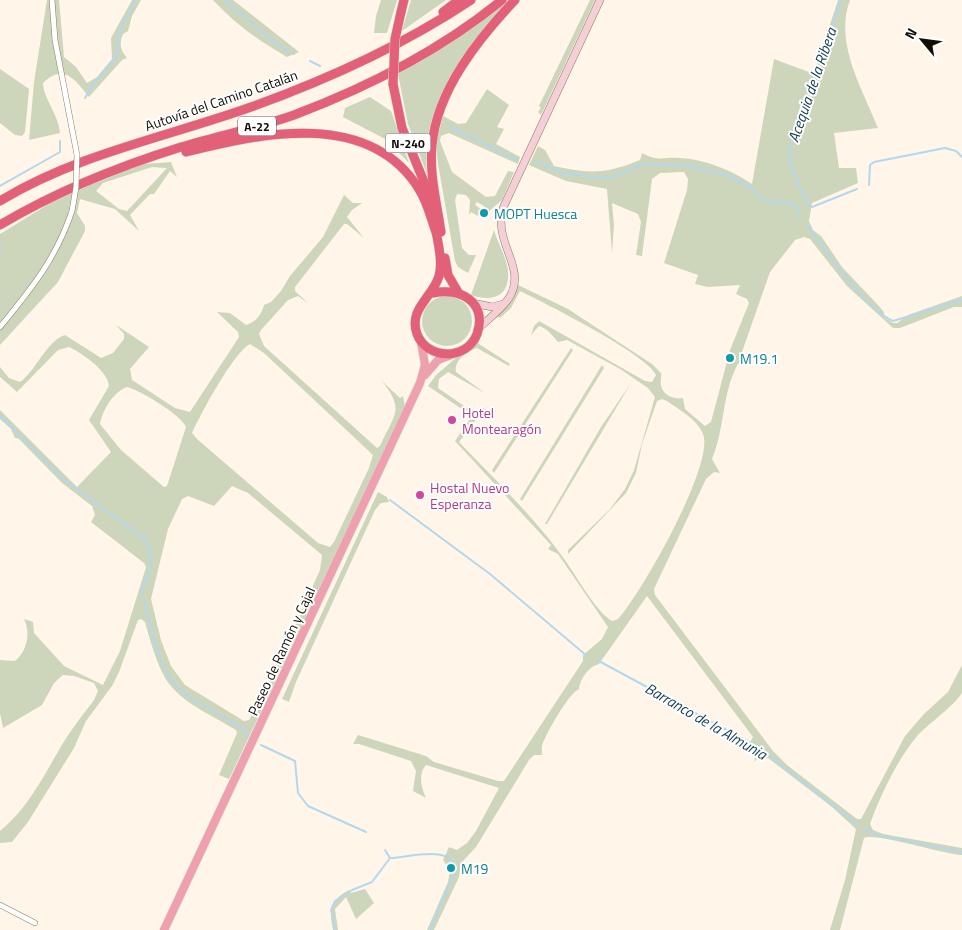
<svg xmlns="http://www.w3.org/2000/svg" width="962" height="930" font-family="'Titillium Web',sans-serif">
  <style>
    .green { fill: #cdd6ba; fill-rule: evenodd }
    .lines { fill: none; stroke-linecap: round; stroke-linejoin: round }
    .stream { stroke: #b5d7ed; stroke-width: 2 }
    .street-casing { stroke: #887c67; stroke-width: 6 }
    .secondary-casing { stroke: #887c67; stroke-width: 8 }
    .primary-casing { stroke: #d9d8d7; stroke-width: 9 }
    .highway-casing { stroke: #d9d8d7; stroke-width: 10 }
    .street { stroke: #fff; stroke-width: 5 }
    .secondary { stroke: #f6cfd6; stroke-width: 7 }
    .primary { stroke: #eea0ae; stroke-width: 8 }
    .highway { stroke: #e26078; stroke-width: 9 }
    .street-bridge-casing { stroke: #887c67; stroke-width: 6; stroke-linecap: butt }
    .highway-bridge-casing { stroke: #d9d8d7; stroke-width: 10; stroke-linecap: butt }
    .street-bridge { stroke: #fff; stroke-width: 5 }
    .highway-bridge { stroke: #e26078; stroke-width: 9 }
    .culture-dot { fill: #0f9aa8; stroke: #fff; stroke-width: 2 }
    .hotel-dot { fill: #d1479c; stroke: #fff; stroke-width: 2 }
    .labels { text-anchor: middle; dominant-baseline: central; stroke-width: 4; stroke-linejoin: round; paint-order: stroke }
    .shield { fill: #fff; stroke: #595651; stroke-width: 1 }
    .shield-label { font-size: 12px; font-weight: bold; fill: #120d06 }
    .street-label { font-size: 14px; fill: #120d06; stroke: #fff }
    .culture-label { font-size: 14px; fill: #0d838f; stroke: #fff; text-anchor: start }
    .hotel-label { font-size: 14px; fill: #b23c85; stroke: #fff; text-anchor: start }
    .water-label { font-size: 15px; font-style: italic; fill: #113c53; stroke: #fff }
  </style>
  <rect width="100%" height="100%" fill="#fff6e9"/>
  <g class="green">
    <path d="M47 0H59L64 57 76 67 87 83 97 77 112 59 111 38 132 0H141L132 16 128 31 123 34C119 44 120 49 127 58L122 60 89 97C76 81 64 62 43 83 43 98 59 115 60 133L29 140 34 82Z"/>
    <path d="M213 0H233L299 52 287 57C256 39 238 26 213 0Z"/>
    <polygon points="381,0 397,0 387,33 374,33 376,16"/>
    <polygon points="411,0 446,0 402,31"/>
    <path d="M508 0H510C469 54 419 101 427 174L408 124 398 74 465 32Z"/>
    <polygon points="590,0 595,0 541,115 538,112 541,108 539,106"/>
    <path d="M838 0H850C834 43 862 88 878 128L834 133 839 168H856L858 183 812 203 809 221 813 230 821 236 842 267 878 305 884 312V317L893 323H897L908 315 962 296V307H954L900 328H893L847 286 810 239 804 237 795 240 770 272 742 352 744 362 738 364C722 392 725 429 712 459L720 473 714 472 706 479 654 589 655 595 773 751 787 765 857 819H861L905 736 924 714 948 692 962 665C962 673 962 685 962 692 959 702 927 725 918 735 897 760 881 794 870 824L873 830 883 834 962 848V855C942 854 875 832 864 838L840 930H830L845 880 856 829 832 807 768 758 760 756 754 762 757 752 749 744 753 737 647 596 599 664C588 667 580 679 579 689 569 693 547 732 543 743 541 747 542 751 542 755H534L529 760 476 847 461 863 459 877 434 930H427L448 882 450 870 443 860 449 847 457 850 467 843 476 831 499 788 426 765C418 773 421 788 426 798L413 791 416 771 411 761 359 744H353L358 735 426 756 434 762 498 781H504L583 661V655L602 639 608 627 558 554 548 549 551 545 455 441 472 416 428 386 436 375 478 339 479 344 510 364 509 366 477 348C467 352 454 360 456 372L485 393 448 372 439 379 438 388 473 412 485 408 459 442C500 485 543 525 575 575 581 585 603 619 613 621L618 619C641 594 715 464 703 434 698 420 678 409 667 401L662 399 657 401 642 444 636 473 626 493 568 554V550L610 509 625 489 634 470 655 397 648 388 620 369 567 340 558 342C552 335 548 329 539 326L531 335 534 326 539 321 645 381 652 382 656 375C648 355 543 302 520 291L511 308 500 318 497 316 513 298 518 285 568 309 652 364 661 373C662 377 660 381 661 385 662 395 675 400 683 398L685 409 705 426 711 422 730 350 749 303 747 299 736 294 740 285 708 287 695 284 698 275 664 263 687 190 688 179 684 172 660 173 652 179 642 256 636 255 641 222 638 214 612 203 614 225 612 253 607 189 566 181 529 165 538 146 545 150 554 166C590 174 606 174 640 160L642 153C659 162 662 157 679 158 704 159 732 170 752 184L774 59 814 74Z"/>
    <polygon points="0,69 29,89 25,132 22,136 15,135 0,123"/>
    <polygon points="487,89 509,105 497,127 504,129 496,144 520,157 518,164 449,133 441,136 440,141 452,172 486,197 495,196 508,171 514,172 502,200 488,212 483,209 484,206 477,202 475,205 481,209 478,216 471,212 469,215 470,200 466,195 457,194 455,200 462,248 469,255 476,255 468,273 458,267 455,261 438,164 436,143 443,116 458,124 466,123"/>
    <polygon points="370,97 391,111 409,163 385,139 343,117 345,108"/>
    <path d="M171 162 177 177 170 171 154 194H150L130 215 139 231 115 209 80 199 77 213 85 226V231L58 282 0 345V234L52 202 133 165ZM152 167 167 168 127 211 119 209 96 191 103 183Z"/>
    <path d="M344 195 353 203H362L352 210 347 217 364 238 347 224H344L295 287V291L309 304 298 296 288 300 261 330 259 334 264 346 377 448 380 446C394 414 406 410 381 380L400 398 403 396 405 407 229 779 219 775 237 733 236 730C212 715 176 701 163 674 155 658 150 640 145 622L141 619 138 620 119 672 112 686 86 721 74 748 28 822 12 842 0 843V831C27 809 42 779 59 750 69 732 82 716 94 700L98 691 94 683 74 676 63 675 54 683 42 705 3 728 0 713V660L15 661C27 651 31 633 24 619L33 622 34 633 64 666 103 685 120 651 146 567 144 563 91 522 95 515 92 506 62 483 19 439 15 438 11 429 0 419V410L77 487 111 452 89 420 109 386C108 371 82 353 69 347L58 350 17 392 0 377V367L9 378 20 382C36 371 47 340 65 335L101 358 113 353 124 339V334L116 325 149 347 130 369 132 380 175 408 190 412 239 337 238 332 217 312 230 313 246 325C255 323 262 314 264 305L271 302 281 291 290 276 323 237ZM250 344 264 353 373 455 369 468 334 542 330 547 318 543 197 439 192 433C201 414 233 353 250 344ZM127 387C140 390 181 415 186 427L167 486 164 487 121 450 100 424C102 411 113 392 127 387ZM232 486 248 493 322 555 320 570 274 673 249 720 244 721 185 685 171 666 161 640 151 599 168 529 182 499 188 496 214 506Z"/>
    <path d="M494 230C498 244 507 258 508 272 510 298 490 302 471 295Z"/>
    <circle cx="447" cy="321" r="25"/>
    <polygon points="571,348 573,350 494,473 492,470"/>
    <polygon points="602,365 604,368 522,501 520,499"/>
    <polygon points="631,383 547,524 545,524 601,427"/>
    <polygon points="378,492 387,497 389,502 381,503 375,510 296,682 289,702 282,699"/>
    <path d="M365 889 374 903 356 919 346 897 335 909 338 930H333C329 910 330 900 349 890L351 893Z"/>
  </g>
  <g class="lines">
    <g class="stream">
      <polyline points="225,0 276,44 294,54"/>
      <path d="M841 0 815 80 790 146C789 169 798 185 809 205L812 207 857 189"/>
      <polyline points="310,61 320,66"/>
      <polyline points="85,98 92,86 116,57 121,27 136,0"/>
      <polyline points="450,127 517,160"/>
      <polyline points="535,161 563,173 593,177 611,177 644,164 691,166 729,176 753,189 758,196 767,201 794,204 801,215"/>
      <polyline points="869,185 870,165 874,162 945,148 956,151 962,157"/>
      <polyline points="0,186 60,152 60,141"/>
      <path d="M806 224C825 250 865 308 893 321L962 300"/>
      <polyline points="0,252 1,250"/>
      <path d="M0 416 63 479 145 539C158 558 147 577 140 596"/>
      <polyline points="390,500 490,574 587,656"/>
      <path d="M144 601C150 625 157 664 174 683 190 702 223 716 244 729L247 737"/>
      <polyline points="597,660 758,747 858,825"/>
      <polyline points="261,745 295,761 298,793 308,806 366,832"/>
      <polyline points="865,829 876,835 962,852"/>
      <polyline points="385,850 390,858"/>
      <path d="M390 858C406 858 458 842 454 873L430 930"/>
      <polyline points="335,930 331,910 335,901 352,890 372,882 390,858"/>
    </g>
    <defs>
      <g id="street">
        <polyline points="52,0 55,40 77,155"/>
        <path d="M0 327C31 289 56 259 72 211"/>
        <polyline points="0,905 35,923"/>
      </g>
      <g id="secondary">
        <polyline points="473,303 492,307 503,304"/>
        <path d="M478 329C488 319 501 310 509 298 528 267 493 245 503 208L600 0"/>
      </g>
      <g id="primary">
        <polyline points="425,375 438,360 453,354"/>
        <polyline points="164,930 420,383 425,365 421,342"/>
      </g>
      <g id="highway">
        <polyline points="401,12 404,0"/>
        <polyline points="443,12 459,0"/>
        <polyline points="393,84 402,128 433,204"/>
        <path d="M186 152C261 133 369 109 419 189 428 203 431 219 437 235"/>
        <path d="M0 201C77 154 167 137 251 107 329 79 402 46 471 0"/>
        <path d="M0 225C57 191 117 167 181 147 218 136 257 128 294 115 368 87 441 50 502 0"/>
        <path d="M441 232C437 204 429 174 432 145 437 90 479 38 515 0"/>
        <polyline points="445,258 448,275 458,292"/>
        <path d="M433 293C460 287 488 302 477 334 467 361 427 360 417 334 408 309 433 297 439 276 443 261 438 245 436 230"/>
      </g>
    </defs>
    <use href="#street" class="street-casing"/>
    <use href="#secondary" class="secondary-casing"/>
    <use href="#primary" class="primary-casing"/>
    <use href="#highway" class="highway-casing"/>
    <use href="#street" class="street"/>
    <use href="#secondary" class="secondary"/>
    <use href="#primary" class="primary"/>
    <use href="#highway" class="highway"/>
    <defs>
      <polyline id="street-bridge" points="72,211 76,187 77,155"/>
      <polyline id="highway-bridge" points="393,84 395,39 401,12"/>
    </defs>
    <use href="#street-bridge" class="street-bridge-casing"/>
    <use href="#highway-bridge" class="highway-bridge-casing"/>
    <use href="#street-bridge" class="street-bridge"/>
    <use href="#highway-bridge" class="highway-bridge"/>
  </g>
  <g class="culture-dot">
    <circle cx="484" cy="213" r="5"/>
    <circle cx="730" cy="358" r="5"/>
    <circle cx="451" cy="868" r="5"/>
  </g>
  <g class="hotel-dot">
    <circle cx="452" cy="420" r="5"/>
    <circle cx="420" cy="495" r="5"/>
  </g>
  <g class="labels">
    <g class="shield">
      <rect x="238" y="116.5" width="38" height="19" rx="4"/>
      <rect x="385.5" y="133.5" width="45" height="19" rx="4"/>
    </g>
    <g class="shield-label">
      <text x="257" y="126">A-22</text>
      <text x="408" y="143">N-240</text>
    </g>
    <g class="street-label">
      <text transform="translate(221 100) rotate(-19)">Autovía del Camino Catalán</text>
      <text transform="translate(281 651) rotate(-65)">Paseo de Ramón y Cajal</text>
    </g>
    <g class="culture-label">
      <text x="494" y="213">MOPT Huesca</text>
      <text x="740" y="358">M19.1</text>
      <text x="461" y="868">M19</text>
    </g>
    <g class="hotel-label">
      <text x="462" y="412">Hotel<tspan x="462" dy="16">Montearagón</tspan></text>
      <text x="430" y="487">Hostal Nuevo<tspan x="430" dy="16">Esperanza</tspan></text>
    </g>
    <g class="water-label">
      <text transform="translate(812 85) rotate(-71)">Acequia de la Ribera</text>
      <text transform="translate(706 721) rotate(30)">Barranco de la Almunia</text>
    </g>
  </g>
  <g transform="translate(922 40) rotate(299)" stroke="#ffffff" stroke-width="4" paint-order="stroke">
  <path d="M0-4L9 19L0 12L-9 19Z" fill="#120d06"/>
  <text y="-8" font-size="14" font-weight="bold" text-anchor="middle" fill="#120d06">N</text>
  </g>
</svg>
